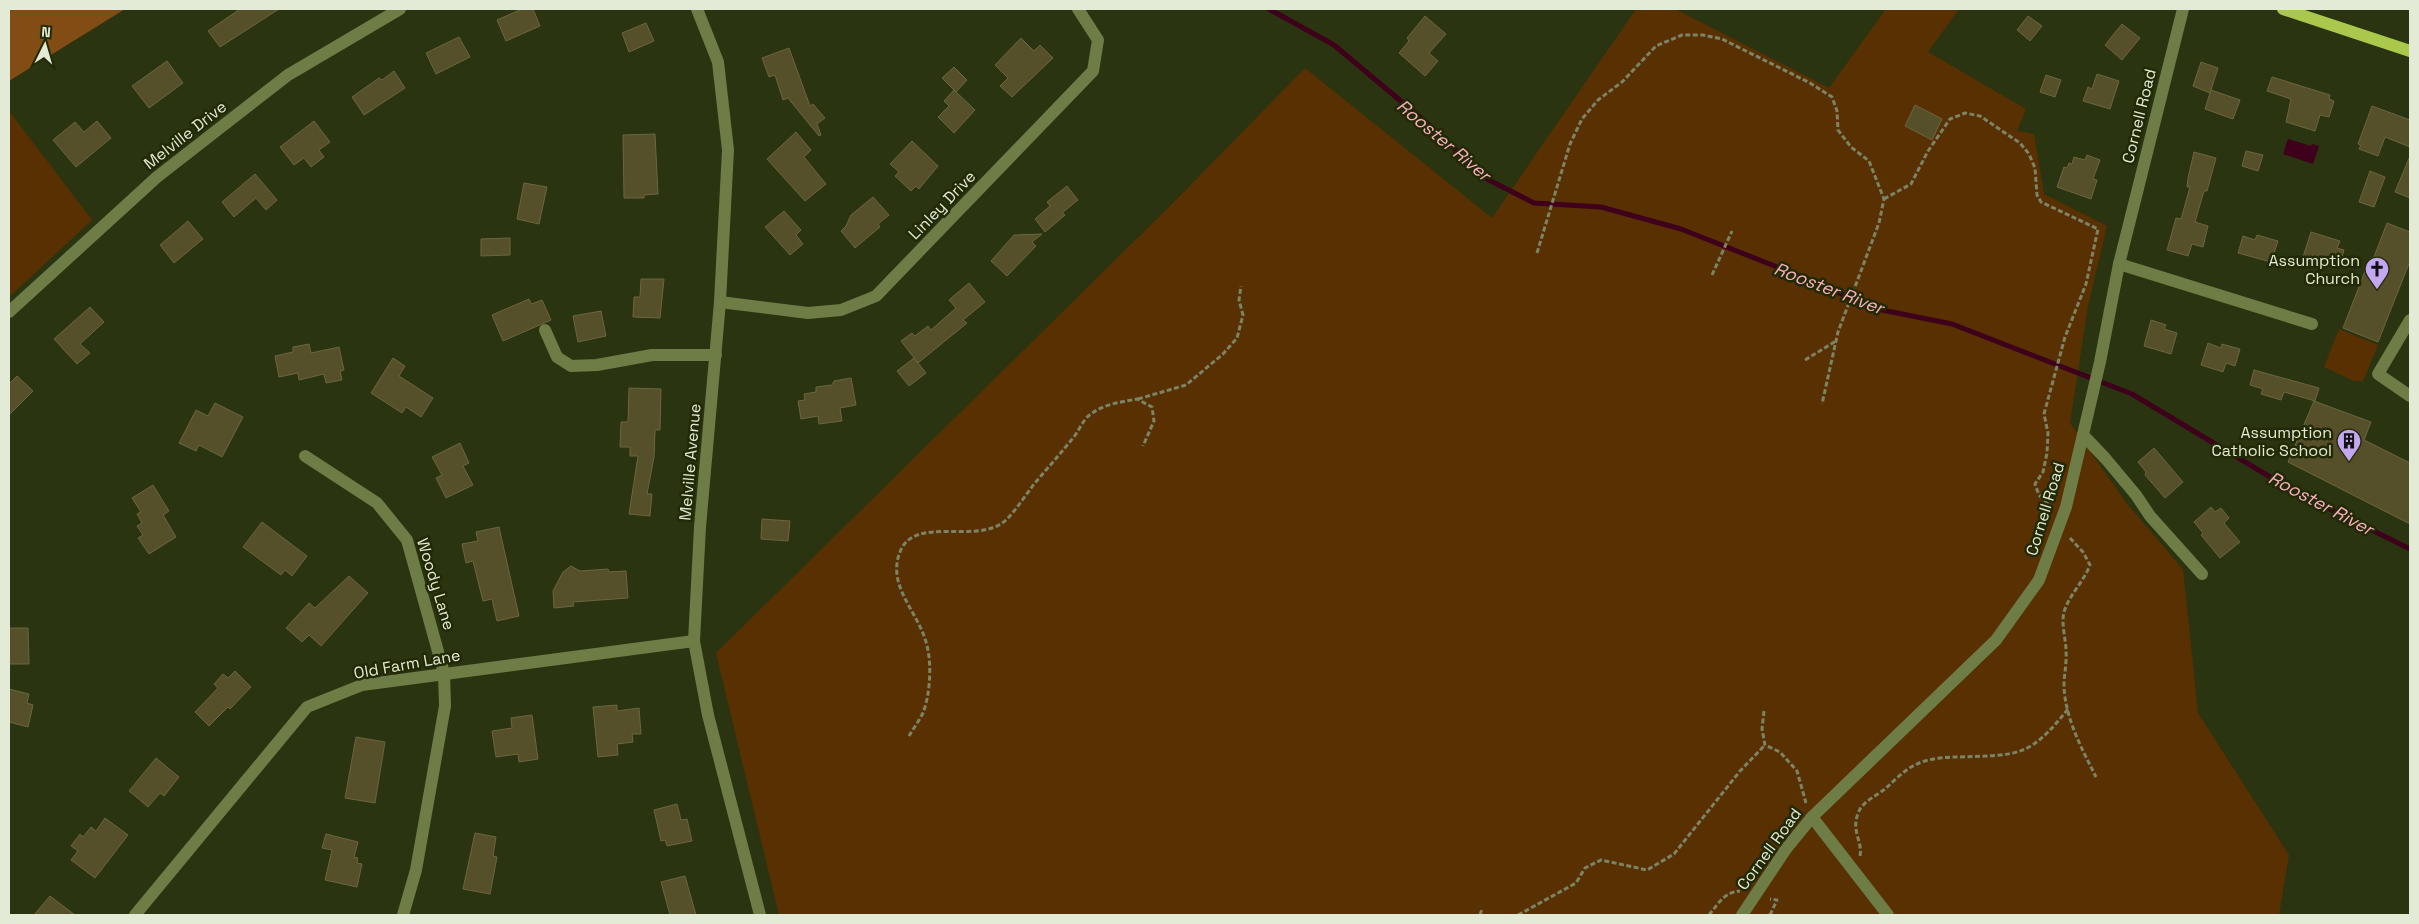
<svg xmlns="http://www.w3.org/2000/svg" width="2419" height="924" font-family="'Space Grotesk',sans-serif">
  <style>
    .green { fill: #593002 }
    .forest { fill: #824d15 }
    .water { fill: #3e001a }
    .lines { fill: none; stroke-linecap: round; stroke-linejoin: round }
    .stream { stroke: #3e001a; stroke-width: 5 }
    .building { fill: #555029; stroke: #6b663f }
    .path { stroke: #7c8467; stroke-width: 3; stroke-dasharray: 5 2.5; stroke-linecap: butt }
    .minor { stroke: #6d7d45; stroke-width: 12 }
    .major { stroke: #aac94c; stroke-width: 12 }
    .labels { text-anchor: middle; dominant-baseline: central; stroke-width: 5; stroke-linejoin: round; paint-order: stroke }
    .street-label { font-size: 16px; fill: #e3ead5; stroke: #212a05 }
    .poi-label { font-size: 16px; fill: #e3ead5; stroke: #212a05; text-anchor: end }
    .water-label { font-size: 18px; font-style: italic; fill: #faaec2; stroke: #212a05 }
  </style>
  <rect width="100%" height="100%" fill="#2b3410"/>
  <g class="green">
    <polygon points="1636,9 1675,9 1829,88 1886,9 1959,9 1928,52 2026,109 2017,131 2034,134 2044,194 2107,226 2088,306 2070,423 2128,505 2183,569 2198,713 2289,855 2279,915 779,915 716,653 1169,207 1305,68 1492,218"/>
    <polygon points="9,111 92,220 9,297"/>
    <polygon points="2339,329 2378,345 2363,381 2354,381 2324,367"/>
  </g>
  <polygon class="forest" points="9,9 125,9 9,81"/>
  <polygon class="water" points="2288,139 2311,146 2312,144 2319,146 2313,164 2283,154"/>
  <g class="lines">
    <polyline class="stream" points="1269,9 1334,45 1427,123 1487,179 1534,203 1601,207 1681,229 1815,282 1872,308 1952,324 2132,394 2295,492 2410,549"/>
  </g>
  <g class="building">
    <polygon points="240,9 279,9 220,47 208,31"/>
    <polygon points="522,9 533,9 540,26 506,41 497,20"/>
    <polygon points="1425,16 1446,34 1429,53 1438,61 1425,76 1399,53 1409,41 1407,38"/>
    <polygon points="2028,16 2042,26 2030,41 2017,30"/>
    <polygon points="646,23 654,41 629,52 622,33"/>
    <polygon points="2122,24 2140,38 2122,60 2105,45"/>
    <polygon points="459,37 470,57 436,74 426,53"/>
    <polygon points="1021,38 1034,51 1040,45 1053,58 1012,97 1000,86 1008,78 995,65"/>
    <polygon points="789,48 810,106 813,104 825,118 817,124 821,135 819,136 788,98 783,100 775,75 769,77 762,58"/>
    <polygon points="167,61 183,83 149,108 132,86"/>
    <polygon points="2201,62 2218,68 2210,93 2193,86"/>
    <polygon points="954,67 967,80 956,92 942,78"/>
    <polygon points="394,71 405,88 364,115 352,97 379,78 382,80"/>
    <polygon points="2097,74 2119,81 2110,109 2083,101 2088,87 2092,89"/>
    <polygon points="2046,75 2061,80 2055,97 2040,92"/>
    <polygon points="2272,77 2330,95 2329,99 2334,101 2329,117 2320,115 2315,131 2286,122 2291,99 2267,91"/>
    <polygon points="954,90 975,110 954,133 938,117 949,106 944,101"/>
    <polygon points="2211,90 2240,100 2233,119 2205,109"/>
    <polygon points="1915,105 1942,119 1932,140 1905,126"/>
    <polygon points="2372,106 2410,120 2410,147 2385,137 2378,156 2359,149 2361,145 2358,144"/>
    <polygon points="97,121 111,138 76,167 53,140 75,122 84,132"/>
    <polygon points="314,121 330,142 319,150 324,157 311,167 304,158 294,165 280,147"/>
    <polygon points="796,132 811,150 804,157 826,184 805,201 767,159"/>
    <polygon points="655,134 658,194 644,195 644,198 624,198 623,135"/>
    <polygon points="912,141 938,166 919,189 916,186 911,191 895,176 899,172 890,164"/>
    <polygon points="2246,151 2263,155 2258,171 2242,166"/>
    <polygon points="2194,152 2216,158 2207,191 2204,191 2195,222 2208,226 2203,247 2192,244 2188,256 2167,250 2176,218 2181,219 2190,187 2187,187 2188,178"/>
    <polygon points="2087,155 2100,160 2093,179 2097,180 2091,199 2057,187 2064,167 2067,168 2069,163 2072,164 2074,157 2085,160"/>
    <polygon points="2410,156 2410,198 2395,192"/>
    <polygon points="2370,171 2385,177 2374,207 2359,202"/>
    <polygon points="255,174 277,200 266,210 256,198 234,217 222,202"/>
    <polygon points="524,183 547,187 539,224 517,219"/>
    <polygon points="1067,186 1078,200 1062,213 1065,215 1045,232 1035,219 1050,206 1047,202"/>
    <polygon points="873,197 889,215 878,224 880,227 855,248 841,231 846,226 851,215"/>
    <polygon points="784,211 801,230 796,235 803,244 790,255 765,227"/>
    <polygon points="188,221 203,239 174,263 160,245"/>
    <polygon points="2387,223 2410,232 2410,261 2378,342 2343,328 2369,261 2372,262"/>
    <polygon points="2311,232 2340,241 2337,248 2344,250 2340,263 2320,257 2318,261 2303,257"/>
    <polygon points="1042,234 1032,242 1036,246 1007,276 991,261 1014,235"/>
    <polygon points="2257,235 2278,241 2271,262 2238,253 2243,236 2255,240"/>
    <polygon points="510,238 510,255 481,256 481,239"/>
    <polygon points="641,279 664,279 660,318 633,317 634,297 640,297"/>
    <polygon points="969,283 985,302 963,320 967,323 918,363 901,341 912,333 915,336 928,326 931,330 956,308 949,300"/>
    <polygon points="529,299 531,304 542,300 551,320 503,341 492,315"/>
    <polygon points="90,307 104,322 80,344 90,353 77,364 54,339"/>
    <polygon points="601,311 606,336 578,342 573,316"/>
    <polygon points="2151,320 2166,325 2164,329 2177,333 2171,354 2144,346"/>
    <polygon points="2208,343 2221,348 2222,344 2240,349 2235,366 2226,363 2223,372 2201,365"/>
    <polygon points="309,344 311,353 339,347 344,370 340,371 342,380 326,383 324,374 299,380 298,373 279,377 275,356 293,352 293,347"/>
    <polygon points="393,358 405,366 399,376 433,398 421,417 406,407 402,413 371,393"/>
    <polygon points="914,358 926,373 909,386 897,371"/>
    <polygon points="2254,370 2319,388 2315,401 2284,392 2281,400 2261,394 2263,389 2250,385"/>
    <polygon points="17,376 33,391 9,415 9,384"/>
    <polygon points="851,378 856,405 840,408 842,421 819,424 818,416 801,419 798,401 805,400 804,394 816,392 816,387 832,385 834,381"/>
    <polygon points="629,388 661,389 660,430 655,430 654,457 647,494 652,494 650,516 629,514 638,456 630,456 630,447 620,447 621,422 628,422"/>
    <polygon points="2314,401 2371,422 2364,440 2410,463 2410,524 2288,462"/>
    <polygon points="215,403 243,417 222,457 199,445 196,451 179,443 196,410 208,416"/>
    <polygon points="460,443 469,463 463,466 473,485 446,498 436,478 442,475 432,457"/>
    <polygon points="2154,448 2183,482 2165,498 2145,475 2146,472 2138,462"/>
    <polygon points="153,485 169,511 163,515 176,537 149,554 138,538 143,535 137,526 142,523 137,514 141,512 132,498"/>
    <polygon points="2211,507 2215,512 2221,508 2229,518 2224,523 2240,542 2220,558 2201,535 2203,533 2194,522"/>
    <polygon points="762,519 790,521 788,541 761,539"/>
    <polygon points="262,522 307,556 292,576 285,570 281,575 243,547"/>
    <polygon points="499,527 519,616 497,621 492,599 483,601 473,561 466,563 462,544 478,541 476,532"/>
    <polygon points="571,566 580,571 608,569 609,572 626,571 628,598 573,602 574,606 554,608 553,591 563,572"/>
    <polygon points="349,576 368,593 321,646 309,635 302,642 286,628 309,603 315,608"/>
    <polygon points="9,628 28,628 29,664 9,664"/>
    <polygon points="235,671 251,687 230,709 228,707 209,726 195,712 218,688 214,684 223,674 228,678"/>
    <polygon points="9,689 29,694 27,703 33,705 28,727 9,722"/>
    <polygon points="617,705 617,711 639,708 641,734 632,734 633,742 617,744 618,755 598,757 593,707"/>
    <polygon points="532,715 538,759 519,762 518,754 496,757 492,731 512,728 511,718"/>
    <polygon points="356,737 385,742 375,803 345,798"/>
    <polygon points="156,758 179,777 164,796 160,793 148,807 129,791"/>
    <polygon points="677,804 681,820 687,819 692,841 667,846 665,840 661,841 654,810"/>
    <polygon points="105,818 128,835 95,878 71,860 78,851 71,846 80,834 83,837 91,827 96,831"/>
    <polygon points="475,833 496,837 493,856 497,857 490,894 463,889"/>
    <polygon points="326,834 358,842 354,857 358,858 357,863 362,864 357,887 325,880 332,850 322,848"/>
    <polygon points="685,876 696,915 670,915 661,882"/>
    <polygon points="50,896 75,915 34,915"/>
  </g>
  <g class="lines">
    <g class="path">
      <polyline points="1884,199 1911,184 1928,151 1950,119 1965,113 1980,116 2020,143 2029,154 2035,168 2037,195 2041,202 2098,229 2086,284 2065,337 2044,414 2048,433 2047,453 2043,472 2035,484 2039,495 2051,507"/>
      <polyline points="1537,253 1570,144 1582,119 1598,100 1622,82 1656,46 1682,35 1703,35 1722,39 1810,83 1832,97 1837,111 1838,130 1851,147 1869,161 1884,199 1879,223 1838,332 1822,404"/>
      <polyline points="1712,275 1732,231"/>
      <polyline points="1805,360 1836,341"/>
      <polyline points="1138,399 1186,385 1223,354 1237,338 1243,315 1239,300 1241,286"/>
      <path d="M2070 538 2083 552 2090 565C2084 581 2071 593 2065 609 2060 622 2066 638 2066 651 2067 663 2064 674 2064 686 2065 718 2082 749 2096 777"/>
      <polyline points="1764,711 1762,729 1765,745 1780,752 1797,771 1806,803"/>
      <path d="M909 736C913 729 919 721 923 713 930 695 932 665 927 646 920 613 886 587 900 552 914 514 978 546 1006 520 1016 510 1025 496 1034 484 1047 469 1060 454 1073 438 1079 431 1083 419 1091 414 1104 404 1121 402 1137 399L1152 407 1154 421 1143 446"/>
      <path d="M1860 856C1863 841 1850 831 1859 811 1863 802 1877 795 1885 789 1894 781 1904 770 1915 765 1928 758 1946 757 1960 757 2019 755 2030 757 2068 709"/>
      <polyline points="1480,915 1482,909"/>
      <polyline points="1518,915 1576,883 1585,868 1601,860 1647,870 1674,854 1740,771 1765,745"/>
      <path d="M1709 915C1718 904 1724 892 1740 891"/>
      <polyline points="1770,915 1777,900 1770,899"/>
    </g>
    <g class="minor">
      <polyline points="697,9 718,62 728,150 720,302 700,527 694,641 708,715 760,915"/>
      <polyline points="2119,264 2312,324"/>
      <polyline points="720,302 808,313 841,310 876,296 1093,71 1098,40 1078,9"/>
      <polyline points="9,312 157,177 288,75 400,9"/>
      <polyline points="2410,320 2378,374 2410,396"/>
      <polyline points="545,330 557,357 571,366 597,365 652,355 716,355"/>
      <polyline points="2083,435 2105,458 2136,495 2150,516 2202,574"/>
      <polyline points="305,456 377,503 407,540 444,673 445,706 416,870 403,915"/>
      <polyline points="1812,817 1888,915"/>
      <polyline points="135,915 307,707 362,685 694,641"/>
      <polyline points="1742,915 1786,849 1812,817 1996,640 2039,580 2066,507 2100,362 2119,264 2183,9"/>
    </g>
    <polyline class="major" points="2283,9 2410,51"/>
  </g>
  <defs>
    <symbol id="church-pin" viewBox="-11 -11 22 30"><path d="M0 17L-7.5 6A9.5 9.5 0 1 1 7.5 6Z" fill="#c4a7f1" stroke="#212a05"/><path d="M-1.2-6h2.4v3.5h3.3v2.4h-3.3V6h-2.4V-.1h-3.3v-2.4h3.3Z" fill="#111"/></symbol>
    <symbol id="building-pin" viewBox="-11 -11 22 30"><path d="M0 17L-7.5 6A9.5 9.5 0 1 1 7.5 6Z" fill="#c4a7f1" stroke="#212a05"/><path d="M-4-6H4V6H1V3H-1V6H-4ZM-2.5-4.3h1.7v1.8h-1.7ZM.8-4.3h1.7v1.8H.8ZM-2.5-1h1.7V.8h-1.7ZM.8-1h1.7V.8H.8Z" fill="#111"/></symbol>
  </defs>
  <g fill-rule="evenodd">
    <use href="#church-pin" x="2363" y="255" width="28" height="38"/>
    <use href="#building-pin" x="2335" y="427" width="28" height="38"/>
  </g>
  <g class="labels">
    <g class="street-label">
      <text transform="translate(2139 116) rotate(-76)">Cornell Road</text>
      <text transform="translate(185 135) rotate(-38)">Melville Drive</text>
      <text transform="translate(942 205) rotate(-46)">Linley Drive</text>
      <text transform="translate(690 462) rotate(-85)">Melville Avenue</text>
      <text transform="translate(2045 509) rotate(-73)">Cornell Road</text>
      <text transform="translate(436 584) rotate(73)">Woody Lane</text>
      <text transform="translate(407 664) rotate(-10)">Old Farm Lane</text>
      <text transform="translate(1769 849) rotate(-54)">Cornell Road</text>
    </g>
    <g class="poi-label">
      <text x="2360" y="260">Assumption<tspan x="2360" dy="18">Church</tspan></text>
      <text x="2332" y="432">Assumption<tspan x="2332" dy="18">Catholic School</tspan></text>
    </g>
    <g class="water-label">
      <text transform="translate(1444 140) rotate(40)">Rooster River</text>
      <text transform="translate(1829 288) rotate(21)">Rooster River</text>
      <text transform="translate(2321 503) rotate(28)">Rooster River</text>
    </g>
  </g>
  <rect width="2419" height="924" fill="none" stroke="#e3ead5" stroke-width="20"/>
  <g transform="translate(45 45) rotate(5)" stroke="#212a05" stroke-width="4" paint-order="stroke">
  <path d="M0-4L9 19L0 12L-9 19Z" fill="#e3ead5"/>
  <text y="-8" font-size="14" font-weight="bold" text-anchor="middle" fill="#e3ead5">N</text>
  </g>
</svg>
